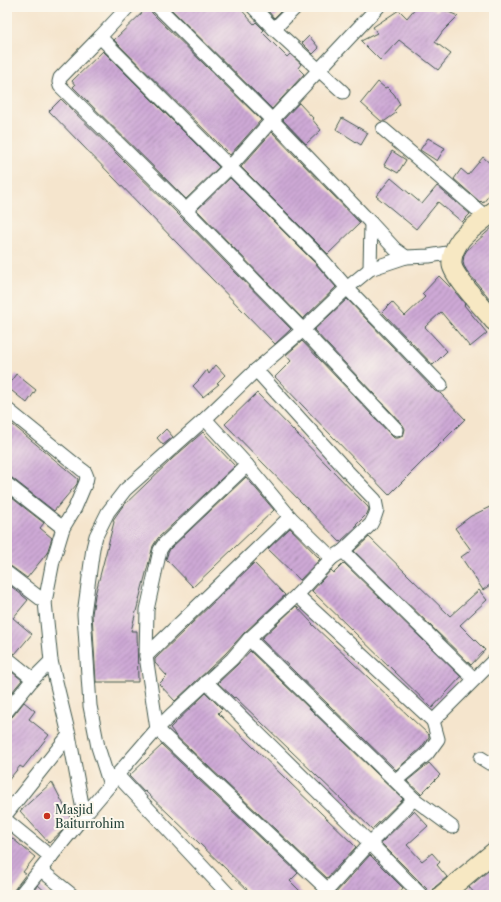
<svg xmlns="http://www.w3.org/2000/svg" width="501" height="902" font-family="'Libre Caslon Text',serif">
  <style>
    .building { fill: url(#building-hatch) }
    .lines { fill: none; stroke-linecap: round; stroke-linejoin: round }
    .street-casing { stroke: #3f564b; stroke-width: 15 }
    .secondary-casing { stroke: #3f564b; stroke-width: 21 }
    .street { stroke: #fff; stroke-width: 13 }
    .secondary { stroke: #f7e8c3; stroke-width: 19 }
    .poi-dot { fill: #c8321e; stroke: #fbf7ec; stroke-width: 1.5 }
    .labels { text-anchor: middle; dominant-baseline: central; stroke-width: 4; stroke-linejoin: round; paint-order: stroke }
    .poi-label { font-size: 12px; fill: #1f3d34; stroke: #fbf7ec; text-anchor: start }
  </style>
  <defs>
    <pattern id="building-hatch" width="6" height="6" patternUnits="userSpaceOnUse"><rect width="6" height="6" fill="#cea9d6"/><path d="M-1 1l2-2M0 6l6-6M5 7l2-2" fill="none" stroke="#a78bae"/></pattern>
  </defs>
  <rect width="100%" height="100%" fill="#fbf7ec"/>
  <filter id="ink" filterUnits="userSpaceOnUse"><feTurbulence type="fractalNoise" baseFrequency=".025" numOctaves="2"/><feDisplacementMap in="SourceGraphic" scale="8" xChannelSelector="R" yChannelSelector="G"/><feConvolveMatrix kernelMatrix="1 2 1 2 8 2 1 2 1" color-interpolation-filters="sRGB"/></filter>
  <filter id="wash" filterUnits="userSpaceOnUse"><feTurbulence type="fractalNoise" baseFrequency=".012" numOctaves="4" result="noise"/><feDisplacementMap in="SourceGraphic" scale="16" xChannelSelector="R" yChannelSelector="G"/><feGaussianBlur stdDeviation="0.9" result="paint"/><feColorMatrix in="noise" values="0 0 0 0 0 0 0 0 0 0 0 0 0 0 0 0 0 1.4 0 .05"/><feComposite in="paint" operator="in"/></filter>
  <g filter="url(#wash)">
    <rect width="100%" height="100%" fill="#f5e5cd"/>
    <g id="blocks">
      <g class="building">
        <polygon points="148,7 150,7 152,13 261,120 230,155 114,40"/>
        <polygon points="169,7 239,7 254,24 256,22 264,30 262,32 287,57 290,54 301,64 298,68 304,74 272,109"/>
        <polygon points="273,7 285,7 274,18 268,11"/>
        <polygon points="416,7 429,7 437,11 439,8 458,16 443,31 435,42 451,54 438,70 399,40 380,60 361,41 377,33 373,27 399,10 407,18"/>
        <polygon points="309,36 319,48 313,54 302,43"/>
        <polygon points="103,51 219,167 186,199 73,87 75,85 72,81"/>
        <polygon points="378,82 385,88 387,87 394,94 400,104 394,111 396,113 385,121 381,121 361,103"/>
        <polygon points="61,99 180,216 291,329 275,344 49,111"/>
        <polygon points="299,103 313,118 312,119 321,130 306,144 283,120"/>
        <polygon points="342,118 368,133 361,145 336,129"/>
        <polygon points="272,132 360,223 328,254 241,167"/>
        <polygon points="428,138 445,148 437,161 420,150"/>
        <polygon points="392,151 406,160 398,173 384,165"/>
        <polygon points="483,157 494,167 494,189 483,203 481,201 480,202 454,179 461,169 468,175"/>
        <polygon points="230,178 315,263 336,287 303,319 197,210"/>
        <polygon points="391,178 422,204 437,186 470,214 462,222 438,202 416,229 376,196"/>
        <polygon points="494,226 494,304 467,271 464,266 463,262 464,255 467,250"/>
        <polygon points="439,276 456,293 465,304 464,305 487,333 470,347 441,312 425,327 447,351 433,365 382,312 392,302 405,316 425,297 422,294"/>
        <polygon points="347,299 435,391 440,393 465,419 389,495 275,377 291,361 286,355 302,341 391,435 394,438 398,438 403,436 404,433 405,429 403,425 314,330"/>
        <polygon points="216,365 225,375 217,383 219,384 203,397 193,386 199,380 207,370 209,374"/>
        <polygon points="16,374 36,390 27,403 7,387"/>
        <polygon points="257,393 368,507 369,509 367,514 356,525 357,526 340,542 225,424"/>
        <polygon points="7,420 78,479 77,484 54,511 12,478 7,476"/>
        <polygon points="166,429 173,437 163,445 157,438"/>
        <polygon points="203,432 235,466 158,538 153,546 131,631 137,631 138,682 96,682 92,614 95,595 114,522 113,520 122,507 172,459"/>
        <polygon points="246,477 274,510 193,587 166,559 168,553 170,549"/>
        <polygon points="7,494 44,523 40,528 52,538 47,553 27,578 12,567 7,565"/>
        <polygon points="494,505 494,582 483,590 461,557 471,550 455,528 471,516"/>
        <polygon points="290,528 320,559 300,580 268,549"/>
        <polygon points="369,537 450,616 479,590 487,600 460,625 485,650 471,665 354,551"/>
        <polygon points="254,563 285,595 244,633 226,653 175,701 159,684 167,676 155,663 155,659"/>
        <polygon points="344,563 461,677 432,708 312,591 331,570 334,573"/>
        <polygon points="7,583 28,600 13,618 32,634 15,654 12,652 7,650"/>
        <polygon points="296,606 313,624 312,624 332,643 429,735 429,737 421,748 396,770 261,639"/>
        <polygon points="250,651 403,799 372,829 235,697 234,698 218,683 237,665"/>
        <polygon points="7,668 22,680 7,698"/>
        <polygon points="206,693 222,709 218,713 356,847 327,878 174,734 174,733 170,728"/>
        <polygon points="24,702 35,711 29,719 49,735 23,768 20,766 7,782 7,719 10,718 13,716"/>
        <polygon points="162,745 298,873 290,881 304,895 253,895 145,791 144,792 129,776"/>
        <polygon points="429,763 440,775 421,794 407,781"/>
        <polygon points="52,782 71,819 62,831 49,843 20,811"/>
        <polygon points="414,811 428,826 407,845 422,861 432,853 440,862 437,865 447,877 435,887 432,892 429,895 427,889 381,843"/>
        <polygon points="7,834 35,857 23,872 26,874 14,890 12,895 7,895"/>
        <polygon points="370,855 403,888 397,895 334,895"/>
        <polygon points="494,866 494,895 476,895 469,887"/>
        <polygon points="38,885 49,895 30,895"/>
      </g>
    </g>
  </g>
  <g filter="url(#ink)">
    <use href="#blocks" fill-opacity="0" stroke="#3f564b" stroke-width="1"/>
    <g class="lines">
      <defs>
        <g id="street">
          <polyline points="128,7 100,37 60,78 59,82 60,86 186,210"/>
          <polyline points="158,7 272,120 378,7"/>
          <polyline points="253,7 274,29 343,92"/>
          <polyline points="274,29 296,7"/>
          <polyline points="100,37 321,258 347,288 441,385"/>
          <polyline points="383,129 487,218"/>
          <polyline points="371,223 272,120 230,167 186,210 303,330 397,430"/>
          <polyline points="370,269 371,223 395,249 406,257 429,256 453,252"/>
          <polyline points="7,409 81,469 85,472 87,477 86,482 75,508 63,528 53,561 45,602 51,661 69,735 84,815"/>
          <polyline points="205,419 247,465 290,517 332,558"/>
          <polyline points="247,465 164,544 160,550 147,610 146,656 157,729 328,890"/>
          <polyline points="7,484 63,528"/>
          <polyline points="343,551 474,679"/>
          <polyline points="7,573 45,602"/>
          <polyline points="297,595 433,721 494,660"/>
          <polyline points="249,639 414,799"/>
          <polyline points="146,656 290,517"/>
          <polyline points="7,658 33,679"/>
          <polyline points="206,682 370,843 421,895"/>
          <polyline points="7,711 33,679 51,661"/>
          <polyline points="481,758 489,763 494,764"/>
          <polyline points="117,775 229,895"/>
          <polyline points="396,780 427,754 438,739 433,721"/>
          <polyline points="110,785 98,747 90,706 84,614 93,548 96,536 108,512 125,490 205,419 256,370 303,330 347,288 370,269 406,257"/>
          <polyline points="7,813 69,735"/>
          <polyline points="7,821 51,857"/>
          <polyline points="41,870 72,895"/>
          <polyline points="20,895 87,812 110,785 117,775 157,729 171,715 232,659 249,639 297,595 332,558 343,551 371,524 375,516 377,510 375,500 348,472 256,370"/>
          <polyline points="323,895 370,843 414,799 452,827"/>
        </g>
        <g id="secondary">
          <path d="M494 211C483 221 470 228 461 239 455 247 451 255 452 265 454 277 485 310 494 321"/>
          <polyline points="442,895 494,852"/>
        </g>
      </defs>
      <use href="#street" class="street-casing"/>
      <use href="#secondary" class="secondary-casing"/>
      <use href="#street" class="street"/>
      <use href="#secondary" class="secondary"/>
    </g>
  </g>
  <circle class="poi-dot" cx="47" cy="816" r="4"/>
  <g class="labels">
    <g class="poi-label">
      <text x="55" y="809">Masjid<tspan x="55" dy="14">Baiturrohim</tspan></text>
    </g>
  </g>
  <rect width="501" height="902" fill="none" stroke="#fbf7ec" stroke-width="24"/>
</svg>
